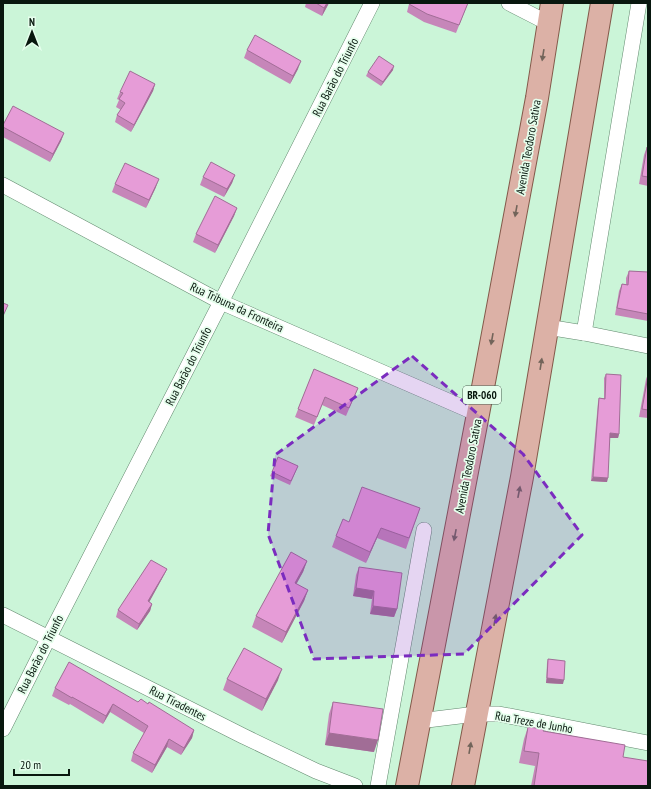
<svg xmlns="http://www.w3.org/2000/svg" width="651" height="789" font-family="'PT Sans Narrow',sans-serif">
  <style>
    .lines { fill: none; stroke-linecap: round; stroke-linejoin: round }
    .street-casing { stroke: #62886e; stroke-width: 16 }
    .primary-casing { stroke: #83594a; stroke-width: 24 }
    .street { stroke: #fff; stroke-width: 15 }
    .primary { stroke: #dcb1a6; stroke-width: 22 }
    .wall { fill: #c686b9 }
    .shaded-wall { fill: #a16d96 }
    .building { fill: #e69cd7; stroke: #a16d96 }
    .oneway { fill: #72645a }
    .marked { fill: #7b2cbf; fill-opacity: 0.2; stroke: #7b2cbf; stroke-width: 3; stroke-dasharray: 8 5; stroke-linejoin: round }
    .labels { text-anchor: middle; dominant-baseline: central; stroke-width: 3.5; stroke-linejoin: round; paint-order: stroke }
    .shield { fill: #e5feec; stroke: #4a5c51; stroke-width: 1 }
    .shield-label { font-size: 11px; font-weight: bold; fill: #08170e }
    .street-label { font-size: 12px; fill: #08170e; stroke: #e5feec }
  </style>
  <rect width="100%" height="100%" fill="#cbf5d8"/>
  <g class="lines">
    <defs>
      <g id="street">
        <polyline points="509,3 548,23"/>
        <polyline points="3,185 221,302 478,414"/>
        <polyline points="547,327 584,333 648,346"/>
        <polyline points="584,333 639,3"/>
        <polyline points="3,615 243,736 316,771 355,786"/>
        <polyline points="419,721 476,714 499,714 648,743"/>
        <polyline points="3,729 49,637 221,302 372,3"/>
        <polyline points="378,786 424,530"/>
      </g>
      <g id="primary">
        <polyline points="407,786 478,414 537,98 552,3"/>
        <polyline points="463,786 522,477 602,3"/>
      </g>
    </defs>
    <use href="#street" class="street-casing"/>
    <use href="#primary" class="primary-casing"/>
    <use href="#street" class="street"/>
    <use href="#primary" class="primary"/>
  </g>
  <g class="wall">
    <polygon points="306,3 329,3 322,16 305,7"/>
    <polygon points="468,3 456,33 424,22 407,12 409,4"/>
    <polygon points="247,50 298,69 290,84 244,58"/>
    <polygon points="393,70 381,86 366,76 368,72"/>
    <polygon points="155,84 153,91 131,132 115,122 117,115 121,110 116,107 119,100 117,99 120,92"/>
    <polygon points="3,125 64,133 61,141 50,162 3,137"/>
    <polygon points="647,147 648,147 648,186 639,184 644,155"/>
    <polygon points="235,175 232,183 224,197 200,185 203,177"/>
    <polygon points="115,184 156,187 146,208 112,192"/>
    <polygon points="237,208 234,216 215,253 193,242 196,234"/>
    <polygon points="629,271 648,272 648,321 615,315 619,291 622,284 626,285 626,278"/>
    <polygon points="314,369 358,388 346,416 322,405 314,425 295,417"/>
    <polygon points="606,374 619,434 618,438 610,438 607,482 591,481 598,402 599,398 604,398 604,378"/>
    <polygon points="648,374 648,418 639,417 646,379"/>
    <polygon points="298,466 290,485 270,476 272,472"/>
    <polygon points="420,508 406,549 377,538 366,563 332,547 336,536 349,522"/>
    <polygon points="307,561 303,572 296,584 308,590 304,601 282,643 252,627 256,616"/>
    <polygon points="359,567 397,609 394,617 370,614 372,599 353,596 356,575"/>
    <polygon points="167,569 164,575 149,602 152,604 150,611 137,630 116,617 118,610"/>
    <polygon points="548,659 563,684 546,683 547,663"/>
    <polygon points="227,679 278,680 262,711 223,690"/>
    <polygon points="55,688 148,704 194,730 192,738 181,755 167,747 152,773 131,761 133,753 144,733 110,712 103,724 70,704 69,705 52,696"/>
    <polygon points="333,702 374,752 325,745 329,714"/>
    <polygon points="528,727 623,757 648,786 531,786 535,766 519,763 524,739"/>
  </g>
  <g class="shaded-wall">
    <polygon points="327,3 329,3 322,16 324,8"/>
    <polygon points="301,61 298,69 290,84 293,76"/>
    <polygon points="394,66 393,70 381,86 383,82"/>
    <polygon points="155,84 153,91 131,132 134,125"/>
    <polygon points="64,133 61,141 50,162 53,154"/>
    <polygon points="235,175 232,183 224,197 227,189"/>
    <polygon points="159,179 156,187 146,208 149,200"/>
    <polygon points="237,208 234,216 215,253 218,245"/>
    <polygon points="610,433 619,434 618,438 609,438"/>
    <polygon points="593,477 608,478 607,482 591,481"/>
    <polygon points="381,528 377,538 366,563 370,552"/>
    <polygon points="307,561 303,572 291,594 295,583"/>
    <polygon points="167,569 164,575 146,608 148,601"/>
    <polygon points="356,588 374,591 372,599 353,596"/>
    <polygon points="308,590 304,601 282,643 286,632"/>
    <polygon points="152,604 150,611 137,630 139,624"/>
    <polygon points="373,606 397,609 394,617 370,614"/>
    <polygon points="282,669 278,680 262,711 266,699"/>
    <polygon points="547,678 564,680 563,684 546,683"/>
    <polygon points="113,704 110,712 103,724 106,716"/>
    <polygon points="194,730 192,738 181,755 184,748"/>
    <polygon points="329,733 378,740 374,752 325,745"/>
    <polygon points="169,739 167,747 152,773 155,765"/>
  </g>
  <g class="building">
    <polygon points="316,3 327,3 324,8"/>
    <polygon points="410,3 468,3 459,25 427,14 409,4"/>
    <polygon points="255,35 301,61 293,76 247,50"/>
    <polygon points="379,56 394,66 383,82 368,72"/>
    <polygon points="130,71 155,84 134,125 117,115 125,103 119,99 123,93 120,92"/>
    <polygon points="13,106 64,133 53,154 3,127 3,125"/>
    <polygon points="647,147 648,147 648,177 642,176"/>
    <polygon points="211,162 235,175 227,189 203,177"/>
    <polygon points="125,163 159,179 149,200 115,184"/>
    <polygon points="215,196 237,208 218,245 196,234"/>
    <polygon points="629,271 648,272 648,314 617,308 622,284 628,285"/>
    <polygon points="3,303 8,305 3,316"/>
    <polygon points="314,369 358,388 349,408 325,397 317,417 298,409"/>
    <polygon points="606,374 621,375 619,434 610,433 608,478 593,477 599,398 605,399"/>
    <polygon points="648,376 648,410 642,409"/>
    <polygon points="278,457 298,466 291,481 272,472"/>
    <polygon points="362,487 420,508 409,538 381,528 370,552 336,536 343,519 349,522"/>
    <polygon points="291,552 307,561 295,583 308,590 286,632 256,616"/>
    <polygon points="151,560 167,569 148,601 152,604 139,624 118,610"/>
    <polygon points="359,567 402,573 397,609 373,606 374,591 356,588"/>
    <polygon points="244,648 282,669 266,699 227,679"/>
    <polygon points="548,659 565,661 564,680 547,678"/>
    <polygon points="69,662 138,702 141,699 148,704 149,702 194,730 184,748 169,739 155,765 133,753 148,726 113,704 106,716 72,697 72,698 55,688"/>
    <polygon points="333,702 383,709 378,740 329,733"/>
    <polygon points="528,727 544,729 543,731 625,745 623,757 648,761 648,786 534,786 539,753 524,751"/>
  </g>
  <defs><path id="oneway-solid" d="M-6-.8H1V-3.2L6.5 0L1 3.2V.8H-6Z"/></defs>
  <g class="oneway">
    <use href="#oneway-solid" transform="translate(543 55) rotate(99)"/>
    <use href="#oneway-solid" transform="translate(516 211) rotate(100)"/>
    <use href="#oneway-solid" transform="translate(492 339) rotate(100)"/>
    <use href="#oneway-solid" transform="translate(541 364) rotate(-81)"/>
    <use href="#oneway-solid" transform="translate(519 492) rotate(-79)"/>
    <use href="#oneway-solid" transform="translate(455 535) rotate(101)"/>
    <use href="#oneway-solid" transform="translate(495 620) rotate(-79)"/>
    <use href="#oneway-solid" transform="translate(470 748) rotate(-80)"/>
  </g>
  <path class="marked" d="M412 356 523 454 582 535 464 654 314 659 268 534 275 455Z"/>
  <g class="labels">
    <rect class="shield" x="463" y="386" width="38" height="18" rx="3"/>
    <g class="shield-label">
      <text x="482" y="395">BR-060</text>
    </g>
    <g class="street-label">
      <text transform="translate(335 77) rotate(-63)">Rua Barão do Triunfo</text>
      <text transform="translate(528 147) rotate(-80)">Avenida Teodoro Sativa</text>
      <text transform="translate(237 307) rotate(25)">Rua Tribuna da Fronteira</text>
      <text transform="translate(188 366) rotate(-63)">Rua Barão do Triunfo</text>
      <text transform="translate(468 466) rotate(-79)">Avenida Teodoro Sativa</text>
      <text transform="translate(40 654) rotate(-63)">Rua Barão do Triunfo</text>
      <text transform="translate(178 703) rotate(27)">Rua Tiradentes</text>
      <text transform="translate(534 722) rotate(10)">Rua Treze de Junho</text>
    </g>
  </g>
  <rect width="651" height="789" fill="none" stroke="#08170e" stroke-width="8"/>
  <g transform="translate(32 32)" stroke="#e5feec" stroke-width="3" paint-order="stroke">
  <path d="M0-3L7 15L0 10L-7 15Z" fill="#08170e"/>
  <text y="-6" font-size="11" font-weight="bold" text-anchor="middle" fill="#08170e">N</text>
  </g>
  <path d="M14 769v6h55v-6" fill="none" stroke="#08170e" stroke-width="2"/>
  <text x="20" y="769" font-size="12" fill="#08170e" stroke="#e5feec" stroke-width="3" paint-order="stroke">20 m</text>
</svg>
